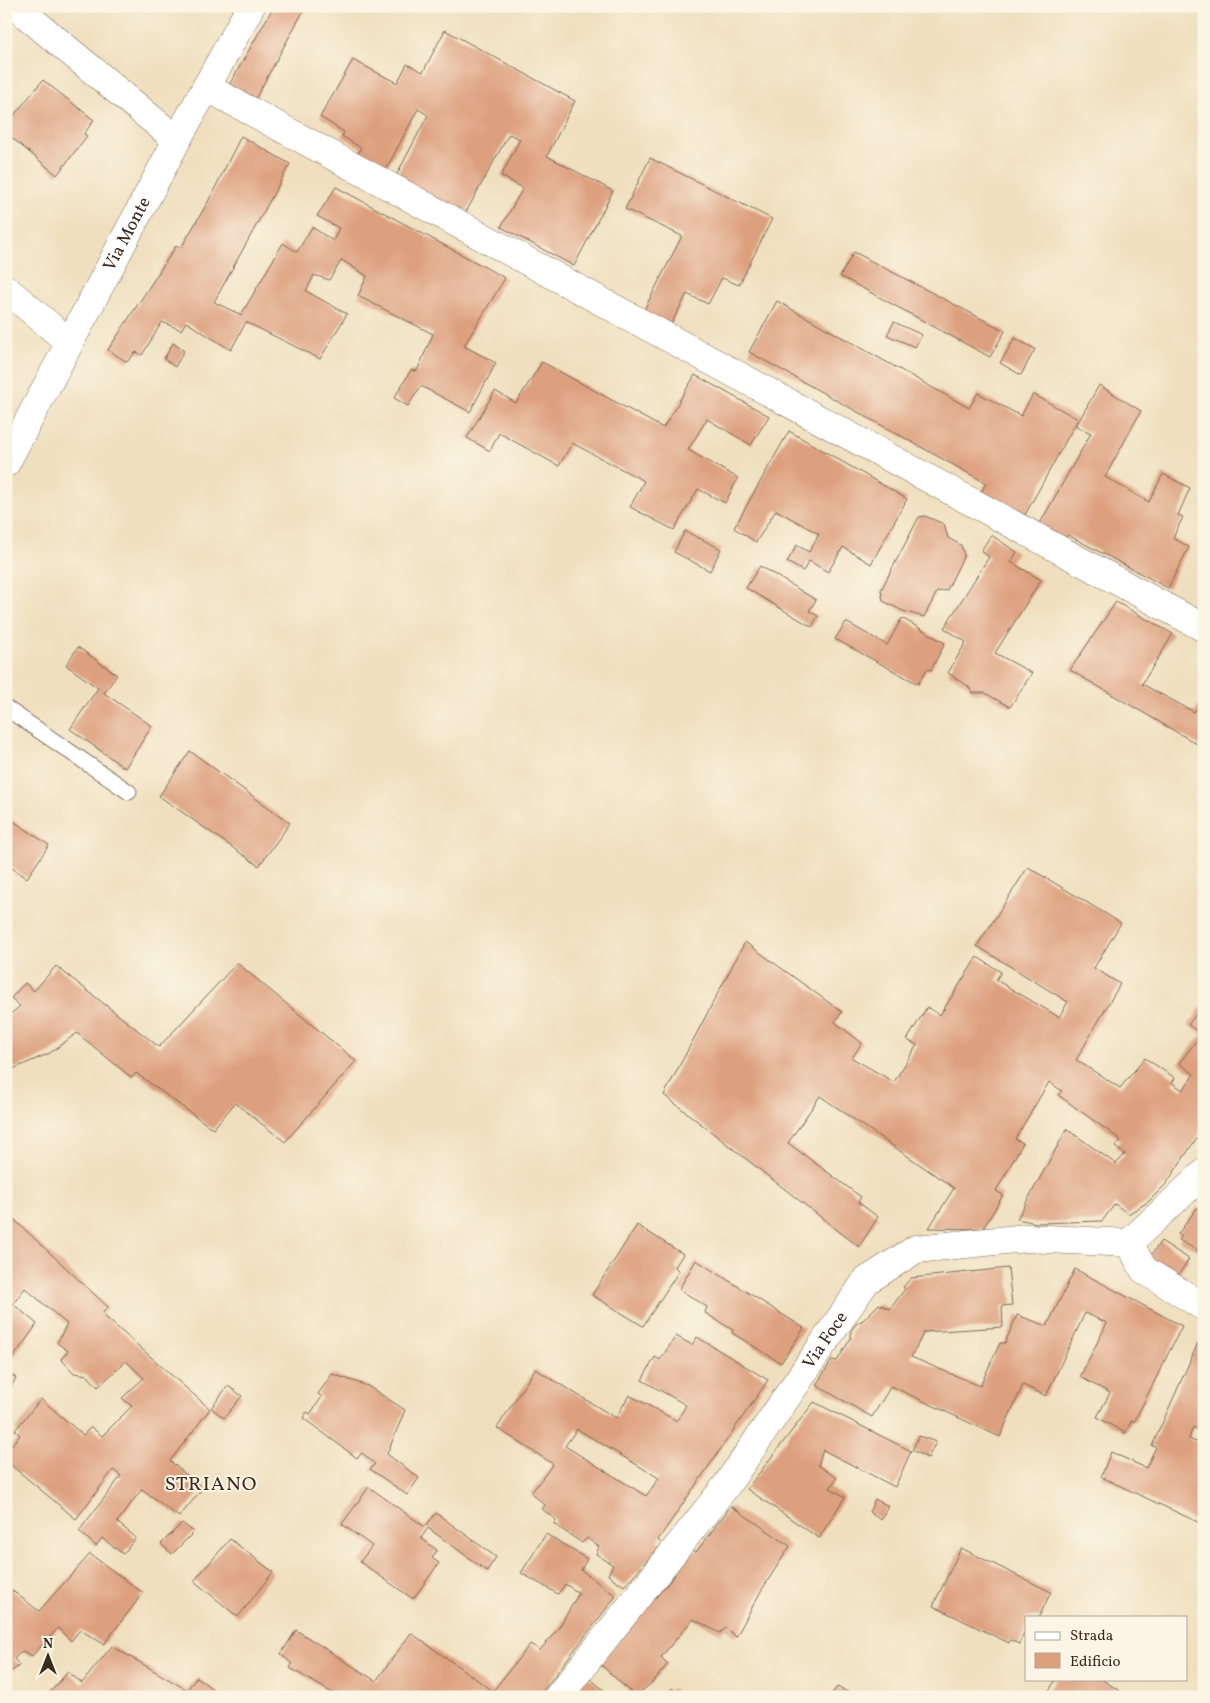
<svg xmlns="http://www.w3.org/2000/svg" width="1210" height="1703" font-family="Vollkorn,serif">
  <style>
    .building { fill: #dda07f; fill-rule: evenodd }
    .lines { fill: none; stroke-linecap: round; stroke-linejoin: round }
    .lane-casing { stroke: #7a6956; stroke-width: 17 }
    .street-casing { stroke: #7a6956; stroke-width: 29 }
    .lane { stroke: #fff; stroke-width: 15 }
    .street { stroke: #fff; stroke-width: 28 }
    .labels { text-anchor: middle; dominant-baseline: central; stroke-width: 4; stroke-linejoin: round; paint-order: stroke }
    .street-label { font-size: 18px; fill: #3b2a1e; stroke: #fcf5e5 }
    .quarter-label { font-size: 20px; letter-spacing: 1px; fill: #3b2a1e; stroke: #fcf5e5 }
  </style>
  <rect width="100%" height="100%" fill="#fcf5e5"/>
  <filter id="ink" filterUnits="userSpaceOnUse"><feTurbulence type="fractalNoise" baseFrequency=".02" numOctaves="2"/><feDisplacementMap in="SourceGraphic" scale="10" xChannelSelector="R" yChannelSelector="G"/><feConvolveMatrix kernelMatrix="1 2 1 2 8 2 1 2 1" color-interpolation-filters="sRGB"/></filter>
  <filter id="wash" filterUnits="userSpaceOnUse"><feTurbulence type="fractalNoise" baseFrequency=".0096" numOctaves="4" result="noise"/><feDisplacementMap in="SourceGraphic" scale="20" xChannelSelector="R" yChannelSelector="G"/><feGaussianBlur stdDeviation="1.12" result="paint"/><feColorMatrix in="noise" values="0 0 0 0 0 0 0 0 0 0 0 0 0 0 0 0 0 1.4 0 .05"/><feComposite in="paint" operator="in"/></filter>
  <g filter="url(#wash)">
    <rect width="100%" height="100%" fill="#efdfbe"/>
    <g id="blocks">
      <g class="building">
        <polygon points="274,6 305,8 253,103 228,87"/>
        <polygon points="445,30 575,101 547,156 613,191 574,266 501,227 523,188 501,176 520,139 509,134 461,221 395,178 428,115 418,109 383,175 356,157 361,148 342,136 344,132 320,117 353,60 397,83 407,64 423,72"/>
        <polygon points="43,80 94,120 84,134 87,136 57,175 6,133 6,125"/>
        <polygon points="241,136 290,164 214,302 241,315 283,243 297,252 312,227 333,241 339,228 317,216 336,187 505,278 464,346 496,363 470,412 421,386 408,406 394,398 411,370 417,371 433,334 358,296 367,276 342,260 329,280 314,275 306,291 347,314 320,359 246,322 231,350 186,322 181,330 162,322 142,355 136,352 127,362 108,350 176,246 181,248 209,200"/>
        <polygon points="650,158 772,219 739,285 722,278 708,304 687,294 669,328 642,314 682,236 625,209"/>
        <polygon points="854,252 1005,331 990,357 840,276"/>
        <polygon points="777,301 969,408 978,393 1021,416 1033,394 1078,419 1021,522 978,498 986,483 749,352"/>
        <polygon points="894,322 922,335 915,347 887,335"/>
        <polygon points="1015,338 1035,349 1021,375 1000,363"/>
        <polygon points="173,343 184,351 175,367 164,359"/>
        <polygon points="542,362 663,428 695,375 769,416 751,445 707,419 688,450 738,478 725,503 698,489 674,530 630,507 644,481 572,443 559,466 499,433 490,451 467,438 495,391 516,403"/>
        <polygon points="1099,385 1141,411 1105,477 1149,502 1163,474 1190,488 1178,515 1183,517 1173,538 1189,547 1168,588 1068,535 1064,540 1039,525 1091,433 1076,426"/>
        <polygon points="789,431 907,499 871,564 843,547 828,572 809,561 803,571 787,562 797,545 809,552 819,534 776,510 756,542 734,528"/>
        <polygon points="925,516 944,524 948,538 961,545 964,555 947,590 937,592 924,617 903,611 883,601 881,590 919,517"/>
        <polygon points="685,531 721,549 710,571 674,552"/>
        <polygon points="991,535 1017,552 1011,562 1041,580 995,653 1032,673 1010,707 985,693 973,693 968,686 948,673 966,642 944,628 989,557 981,551"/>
        <polygon points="760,566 816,600 809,611 818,616 812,627 746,588"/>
        <polygon points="1116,602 1173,634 1142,684 1194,712 1204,698 1204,748 1070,670"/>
        <polygon points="902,618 945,643 931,670 927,669 918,684 835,639 846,622 887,645"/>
        <polygon points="78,647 117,675 104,693 152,726 125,768 70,729 98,688 66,665"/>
        <polygon points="190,751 290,823 259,866 159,796"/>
        <polygon points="6,816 49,845 27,878 6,864"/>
        <polygon points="1028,867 1121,923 1094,968 1120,984 1076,1060 1120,1088 1145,1058 1175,1078 1172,1083 1183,1090 1194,1074 1179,1063 1202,1034 1188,1025 1204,1003 1204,1127 1166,1184 1148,1202 1128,1214 1115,1204 1102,1221 1037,1223 1017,1219 1067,1129 1116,1164 1125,1154 1115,1147 1121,1140 1058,1095 1062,1091 1049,1082 1015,1139 1023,1143 996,1191 1003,1195 983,1229 929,1228 954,1188 820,1096 788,1143 861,1197 858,1202 878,1217 859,1247 664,1095 745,942 842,1012 835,1022 862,1043 852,1058 894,1082 917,1045 907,1040 927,1007 940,1015 977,957 1001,972 996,980 1059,1017 1068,1002 977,946"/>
        <polygon points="237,963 356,1061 285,1142 235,1103 213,1129 136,1073 132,1078 77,1033 50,1053 6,1072 6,1018 20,1006 11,998 25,983 34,991 56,966 159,1047"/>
        <polygon points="1197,1208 1204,1210 1204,1254 1179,1240 1182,1236 1178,1234"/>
        <polygon points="6,1212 108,1307 102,1314 210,1409 170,1461 203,1488 179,1517 142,1489 117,1522 136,1538 123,1554 102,1538 96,1546 79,1531 121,1476 113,1470 76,1519 6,1461 6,1452 20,1435 15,1430 41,1399 83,1435 91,1427 102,1436 132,1406 122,1398 144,1378 126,1361 98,1387 87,1375 74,1373 61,1359 68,1351 57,1343 67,1324 25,1288 13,1304 37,1324 6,1368"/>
        <polygon points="637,1225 683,1254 675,1267 679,1271 643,1326 592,1295"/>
        <polygon points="1161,1241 1189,1259 1177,1277 1149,1258"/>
        <polygon points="696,1260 804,1328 781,1363 732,1333 733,1330 705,1313 707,1307 679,1289"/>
        <polygon points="1008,1268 1012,1305 1002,1306 1003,1327 924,1332 911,1357 980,1386 1000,1343 1005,1343 1017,1315 1047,1326 1075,1269 1182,1326 1134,1422 1132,1420 1125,1433 1097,1417 1110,1393 1080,1377 1107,1323 1085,1313 1046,1396 1023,1385 1000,1437 891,1386 872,1417 816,1385 832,1360 837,1361 851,1338 851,1331 856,1324 863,1320 879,1304 890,1309 905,1289 903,1287 911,1278"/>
        <path d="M676 1336 692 1345 697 1337 768 1380 658 1540 662 1544 624 1586 608 1575 613 1565 596 1554 599 1547 587 1538 582 1543 554 1524 556 1520 542 1509 545 1505 531 1493 553 1464 497 1428 535 1369 616 1418 629 1395 677 1421 686 1405 642 1380 655 1357 660 1360ZM577 1429 659 1478 646 1496 565 1446Z"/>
        <polygon points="1198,1343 1204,1347 1204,1433 1193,1427 1189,1439 1204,1445 1204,1480 1199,1492 1204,1495 1204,1525 1101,1477 1111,1452 1146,1468 1156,1447 1152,1446"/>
        <polygon points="6,1371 16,1378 6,1396"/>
        <polygon points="332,1374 368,1386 405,1410 387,1454 419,1478 407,1495 370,1469 375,1464 362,1453 357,1458 303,1418 307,1412 310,1414 322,1397 318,1394"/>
        <polygon points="228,1386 242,1396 224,1418 211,1408"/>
        <polygon points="814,1402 911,1451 895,1487 823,1450 818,1465 837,1478 830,1488 845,1497 819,1538 747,1489"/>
        <polygon points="919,1436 936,1442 928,1458 912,1450"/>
        <polygon points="369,1487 425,1527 436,1513 496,1557 487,1571 428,1528 421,1538 437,1550 432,1558 439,1563 413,1599 360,1562 372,1546 342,1524"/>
        <polygon points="875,1499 888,1506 881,1520 869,1512"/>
        <polygon points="731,1506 790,1546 761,1591 736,1637 726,1628 720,1633 693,1619 661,1657 668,1664 652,1683 635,1696 599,1663 675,1575 671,1573 689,1547 696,1552"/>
        <polygon points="182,1523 194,1532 172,1554 161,1544"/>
        <polygon points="546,1534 587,1559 581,1570 616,1596 538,1697 339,1697 290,1668 292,1664 281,1654 296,1630 376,1681 411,1633 493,1691 530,1644 540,1650 558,1629 579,1593 565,1584 558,1594 521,1573"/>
        <polygon points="230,1539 273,1572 238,1617 194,1581"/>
        <polygon points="961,1548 1051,1592 1039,1617 1026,1617 1026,1635 1024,1633 1019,1644 1010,1640 1009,1643 933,1606"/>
        <polygon points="90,1554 143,1593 104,1644 80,1630 71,1641 58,1628 32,1656 22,1651 14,1659 20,1665 6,1675 6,1586 39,1611"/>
        <polygon points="112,1646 187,1690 197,1677 223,1697 46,1697 68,1672 82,1683"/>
        <polygon points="587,1676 612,1697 569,1697"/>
        <polygon points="1056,1679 1101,1679 1129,1697 1045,1697"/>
        <polygon points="837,1687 858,1697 819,1697 821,1693 830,1696"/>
        <polygon points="672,1688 683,1697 664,1697"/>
      </g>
    </g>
  </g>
  <g filter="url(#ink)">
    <use href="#blocks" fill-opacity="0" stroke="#7a6956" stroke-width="1"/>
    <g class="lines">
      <defs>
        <polyline id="lane" points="6,708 129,792"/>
        <g id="street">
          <polyline points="15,6 177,140"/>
          <polyline points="206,87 1204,628"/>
          <polyline points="6,289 69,342"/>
          <path id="s1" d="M6 463 177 140 251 6"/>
          <polyline points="1129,1243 1144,1270 1204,1307"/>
          <path id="s2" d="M558 1697 726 1486 866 1281 916 1249 1027 1238 1129 1243 1204 1173"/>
        </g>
      </defs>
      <use href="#lane" class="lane-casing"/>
      <use href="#street" class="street-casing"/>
      <use href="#lane" class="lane"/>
      <use href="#street" class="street"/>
    </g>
  </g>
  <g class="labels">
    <g class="street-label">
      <text stroke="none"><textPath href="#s1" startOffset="259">Via Monte</textPath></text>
      <text stroke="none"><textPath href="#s2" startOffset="446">Via Foce</textPath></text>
    </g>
    <g class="quarter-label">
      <text x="211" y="1485">STRIANO</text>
    </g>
  </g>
  <rect width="1210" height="1703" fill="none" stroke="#fcf5e5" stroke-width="25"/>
  <rect x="1025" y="1616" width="162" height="65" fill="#fcf5e5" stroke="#afa495"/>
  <rect x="1035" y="1632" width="25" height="8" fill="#ffffff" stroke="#afa495"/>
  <text x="1070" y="1640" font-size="15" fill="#3b2a1e">Strada</text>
  <rect x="1035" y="1653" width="25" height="15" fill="#dda07f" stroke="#afa495"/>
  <text x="1070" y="1666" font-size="15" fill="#3b2a1e">Edificio</text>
  <g transform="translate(48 1656)" stroke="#fcf5e5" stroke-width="4" paint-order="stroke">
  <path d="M0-4L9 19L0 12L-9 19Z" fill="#3b2a1e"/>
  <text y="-8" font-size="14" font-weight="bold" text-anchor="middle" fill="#3b2a1e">N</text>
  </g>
</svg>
